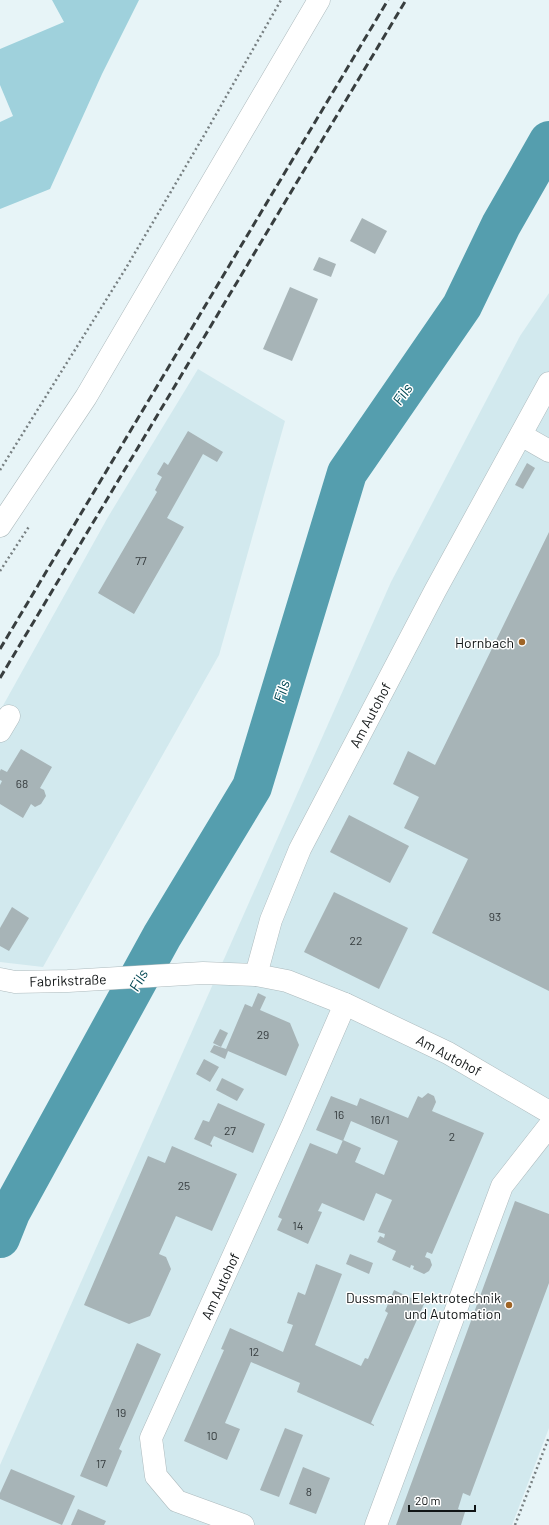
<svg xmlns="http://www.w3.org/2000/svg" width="549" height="1525" font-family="Barlow,sans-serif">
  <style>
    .built { fill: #d2e9ee }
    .green { fill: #9fd1dc }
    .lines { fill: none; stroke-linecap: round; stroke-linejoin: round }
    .stream { stroke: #559eae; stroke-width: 7 }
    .river { stroke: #559eae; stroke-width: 40 }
    .building { fill: #a7b4b7 }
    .minor-casing { stroke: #adbabd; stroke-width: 23 }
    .major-casing { stroke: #adbabd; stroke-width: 23 }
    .path { stroke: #777f81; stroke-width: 2.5; stroke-dasharray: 2 3; stroke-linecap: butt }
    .minor { stroke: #fff; stroke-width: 22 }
    .major { stroke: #fff; stroke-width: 22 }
    .rail { stroke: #383e3f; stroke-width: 3; stroke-dasharray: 8 4; stroke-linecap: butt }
    .poi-dot { fill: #9f6425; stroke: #fff; stroke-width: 1.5 }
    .labels { text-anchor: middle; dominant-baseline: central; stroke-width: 3; stroke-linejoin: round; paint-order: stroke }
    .number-label { font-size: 12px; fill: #363c3e }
    .poi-label { font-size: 14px; fill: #101415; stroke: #fff; text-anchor: end }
    .street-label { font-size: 14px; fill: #101415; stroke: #fff }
    .water-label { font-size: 15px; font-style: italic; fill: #004753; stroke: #fff }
  </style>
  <rect width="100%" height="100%" fill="#e7f4f7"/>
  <g class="built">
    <polygon points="549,293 549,1428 512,1525 0,1525 0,1465 391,582 520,336"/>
    <polygon points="198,369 285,421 219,655 43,967 0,962 0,711 108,517"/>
  </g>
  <polygon class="green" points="52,0 139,0 102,74 50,189 0,209 0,122 13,116 0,85 0,49 64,22"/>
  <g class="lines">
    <polyline class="stream" points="0,1206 10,1213"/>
    <polyline class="river" points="0,1238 10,1213 162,936 252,787 347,473 462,306 501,225 549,141"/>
  </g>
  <g class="building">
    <polygon points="362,218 387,231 375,254 350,241"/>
    <polygon points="319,257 336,264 331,277 313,270"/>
    <polygon points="290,287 318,299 292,361 263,349"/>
    <polygon points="188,431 223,452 217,462 203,454 167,518 184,527 134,614 98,593 157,492 155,490 162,477 157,474 164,462 168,465"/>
    <polygon points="527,463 535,468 523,489 515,485"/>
    <polygon points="549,532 549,991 432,933 468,859 404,828 419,797 393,784 408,751 435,765"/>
    <polygon points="21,749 52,767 40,788 44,790 46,796 41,804 35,807 31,804 23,818 0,804 0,785 2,781 0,780 0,771 1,769 7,772"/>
    <polygon points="349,815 409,846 390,883 330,852"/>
    <polygon points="334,892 408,928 379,989 304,952"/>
    <polygon points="12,907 29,918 9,951 0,946 0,928"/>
    <polygon points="258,993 266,997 260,1010 290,1023 299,1045 286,1076 228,1051 225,1059 210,1052 214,1045 226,1049 245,1004 252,1007"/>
    <polygon points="220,1029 228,1033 221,1047 213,1043"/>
    <polygon points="204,1059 219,1067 210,1082 196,1074"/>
    <polygon points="222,1078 244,1089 237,1101 216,1090"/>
    <polygon points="428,1093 434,1096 436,1102 432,1111 484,1133 432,1254 427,1252 425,1257 430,1259 432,1265 429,1271 424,1274 413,1269 414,1266 411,1265 410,1268 392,1260 396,1251 377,1242 380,1236 384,1238 385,1234 378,1232 392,1200 376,1193 364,1221 322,1203 318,1211 322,1212 308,1244 277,1230 282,1219 278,1217 310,1143 337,1154 343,1140 361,1148 355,1162 384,1175 398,1141 351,1121 343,1141 316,1130 331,1096 357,1106 360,1098 408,1118 418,1096 422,1098"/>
    <polygon points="218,1103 265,1124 253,1153 214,1136 210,1144 212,1145 212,1147 194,1139 203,1120 209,1122"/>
    <polygon points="172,1146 237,1174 212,1231 176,1216 159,1254 166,1257 171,1269 150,1316 129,1324 84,1305 148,1156 165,1163"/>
    <polygon points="515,1201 549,1214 549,1283 470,1496 463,1493 458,1509 465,1512 461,1525 396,1525"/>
    <polygon points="350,1254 373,1263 369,1274 346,1264"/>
    <polygon points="316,1264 342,1274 315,1345 361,1366 365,1358 368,1359 388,1313 385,1311 394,1290 424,1304 371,1423 374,1425 374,1426 297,1392 300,1383 251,1362 225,1423 240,1429 227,1460 184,1441 224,1350 221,1349 230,1328 283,1352 293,1325 287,1323 298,1292 305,1295"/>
    <polygon points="137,1343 161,1354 119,1449 122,1451 107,1487 80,1476"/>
    <polygon points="285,1428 303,1435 279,1497 260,1490"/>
    <polygon points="303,1467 330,1478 316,1514 289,1504"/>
    <polygon points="11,1469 75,1496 62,1525 0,1499 0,1493"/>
    <polygon points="78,1509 106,1521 104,1525 71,1525"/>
  </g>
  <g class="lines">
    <defs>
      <g id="minor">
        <polyline points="521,435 549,451"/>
        <polyline points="0,731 9,716"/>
        <polyline points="256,975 271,920 300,849 435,591 549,383"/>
        <polyline points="0,979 15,982 68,981 203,973 256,975 287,981 345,1004 448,1053 549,1112"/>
        <polyline points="243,1525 177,1501 156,1476 151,1438 293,1124 345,1004"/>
        <polyline points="376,1525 502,1186 549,1126"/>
      </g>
      <polyline id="major" points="0,526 86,397 319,0"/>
    </defs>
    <use href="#minor" class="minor-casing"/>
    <use href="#major" class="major-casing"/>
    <g class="path">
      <polyline points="0,470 126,268 206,132 281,0"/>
      <polyline points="0,571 30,525"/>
      <polyline points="515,1525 549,1437"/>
    </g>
    <use href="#minor" class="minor"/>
    <use href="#major" class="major"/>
    <g class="rail">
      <polyline points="0,649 388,0"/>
      <polyline points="0,678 406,0"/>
    </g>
  </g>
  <g class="poi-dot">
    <circle cx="522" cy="642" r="4"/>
    <circle cx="509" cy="1305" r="4"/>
  </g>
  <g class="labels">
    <g class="number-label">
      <text x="141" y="560">77</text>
      <text x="22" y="783">68</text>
      <text x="495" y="916">93</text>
      <text x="356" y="940">22</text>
      <text x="263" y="1034">29</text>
      <text x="339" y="1114">16</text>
      <text x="380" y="1119">16/1</text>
      <text x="230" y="1130">27</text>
      <text x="452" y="1136">2</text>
      <text x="184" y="1185">25</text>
      <text x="298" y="1225">14</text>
      <text x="254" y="1351">12</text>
      <text x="121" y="1412">19</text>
      <text x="212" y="1435">10</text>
      <text x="101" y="1463">17</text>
      <text x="309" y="1491">8</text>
    </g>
    <g class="poi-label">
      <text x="514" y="642">Hornbach</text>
      <text x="501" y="1297">Dussmann Elektrotechnik<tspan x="501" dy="16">und Automation</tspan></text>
    </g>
    <g class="street-label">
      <text transform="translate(370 715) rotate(-62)">Am Autohof</text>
      <text transform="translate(68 980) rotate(-2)">Fabrikstraße</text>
      <text transform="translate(449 1055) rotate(28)">Am Autohof</text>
      <text transform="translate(220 1286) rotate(-65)">Am Autohof</text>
    </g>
    <g class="water-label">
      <text transform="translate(402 394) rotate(-55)">Fils</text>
      <text transform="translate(281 691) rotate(-73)">Fils</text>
      <text transform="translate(138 980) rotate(-61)">Fils</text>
    </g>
  </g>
  <path d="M409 1505v6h66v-6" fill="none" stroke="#101415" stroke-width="2"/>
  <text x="415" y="1505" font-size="12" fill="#101415" stroke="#ffffff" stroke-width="3" paint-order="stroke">20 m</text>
</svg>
